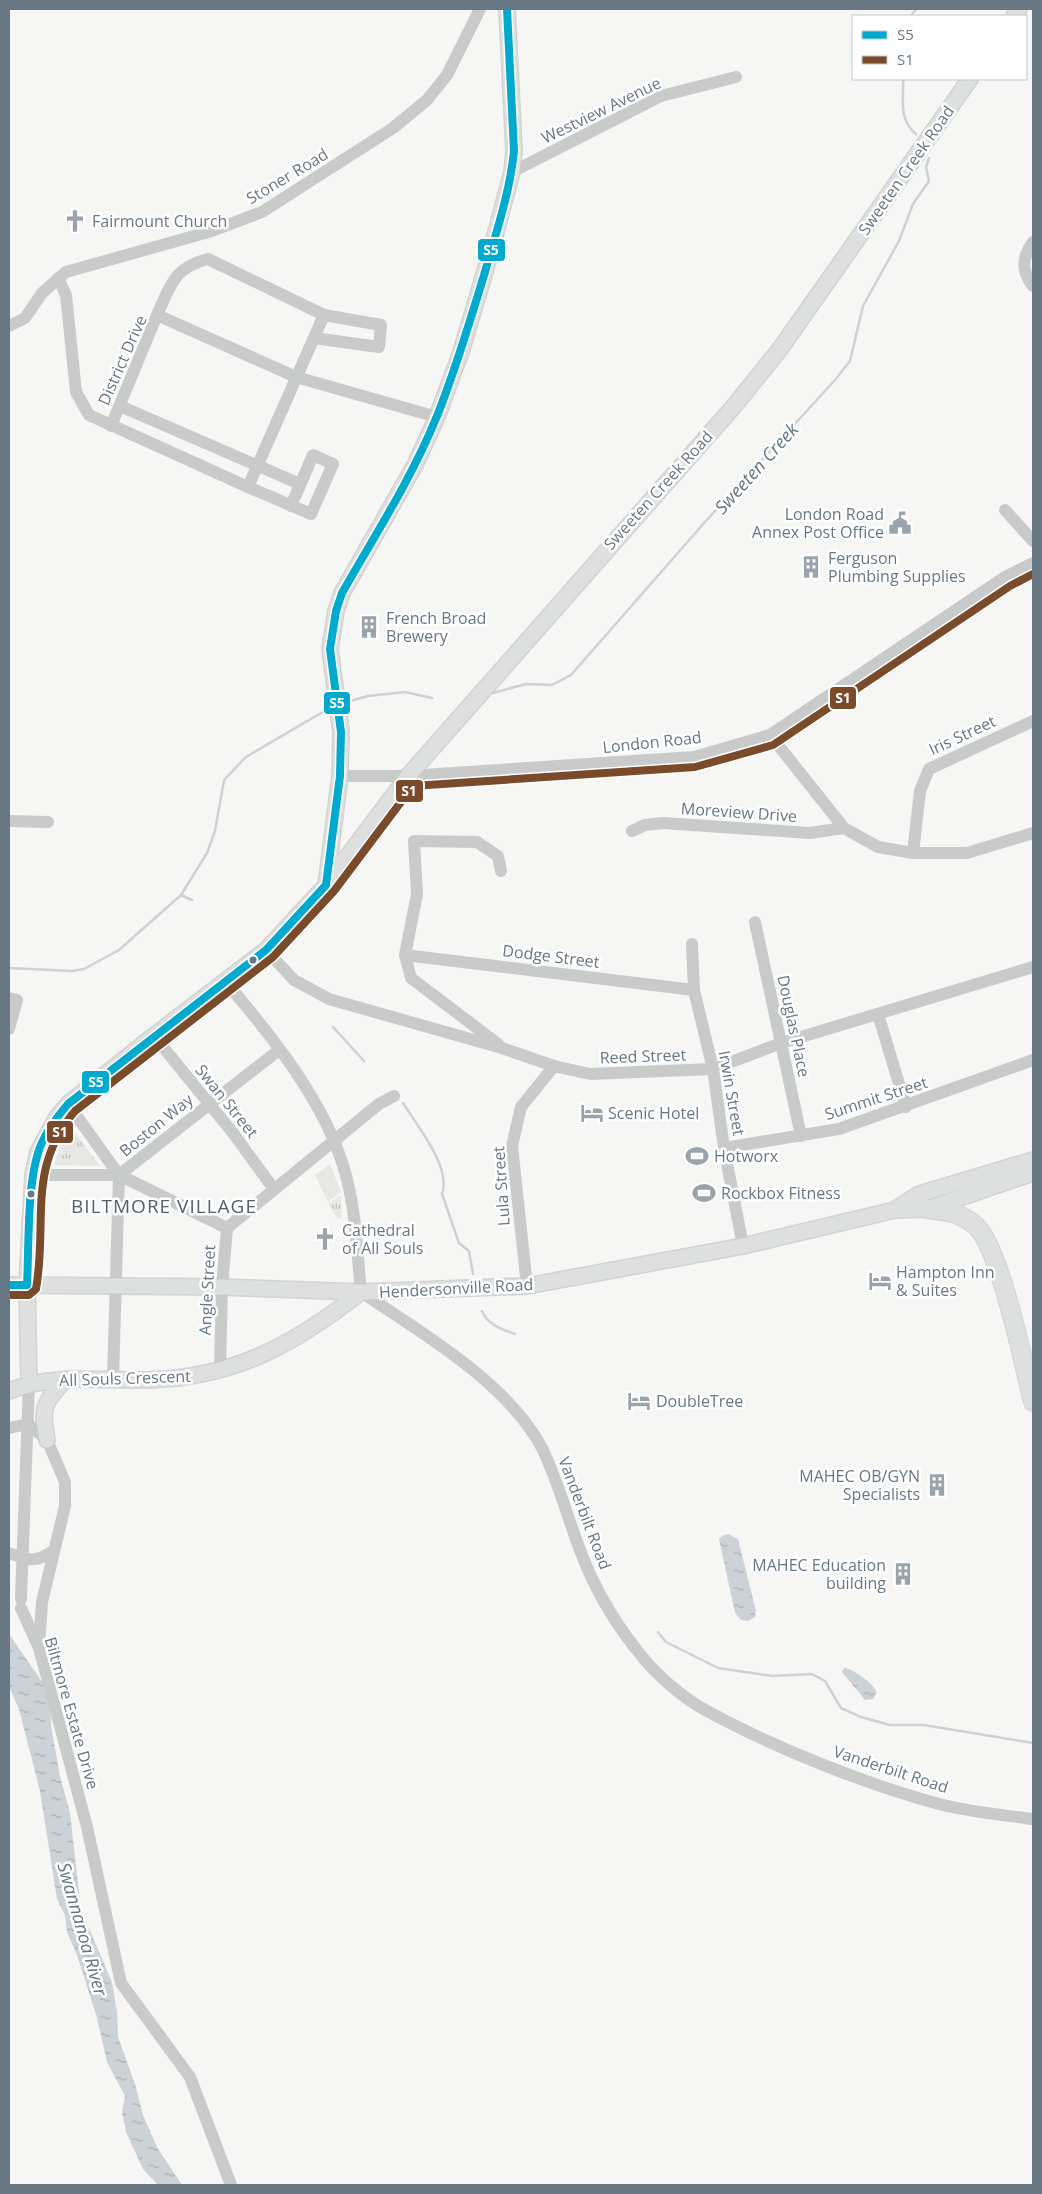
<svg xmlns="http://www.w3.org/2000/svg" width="1042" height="2194" font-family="'Open Sans',sans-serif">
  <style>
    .park { fill: url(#park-tufts) }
    .pitch { fill: #e5e8e3 }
    .water { fill: url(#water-ripples) }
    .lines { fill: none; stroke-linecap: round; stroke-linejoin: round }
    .stream { stroke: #ccd2d6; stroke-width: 2.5 }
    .major-casing { stroke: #d2d3d3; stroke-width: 18 }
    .highway-casing { stroke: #d2d3d3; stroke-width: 20 }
    .minor { stroke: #c9caca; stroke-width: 12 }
    .major { stroke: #dedfdf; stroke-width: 15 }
    .highway { stroke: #dedfdf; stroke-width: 18 }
    .bus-1-casing { stroke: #fff; stroke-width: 11 }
    .bus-2-casing { stroke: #fff; stroke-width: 11 }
    .bus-1 { stroke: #00a9ce; stroke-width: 8 }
    .bus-2 { stroke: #7a4b2a; stroke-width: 8 }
    .bus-dot { fill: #687784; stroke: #fff; stroke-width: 2 }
    .labels { text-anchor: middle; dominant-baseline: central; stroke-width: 5; stroke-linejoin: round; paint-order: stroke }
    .street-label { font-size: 16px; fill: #687784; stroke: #fff }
    .poi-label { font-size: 16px; fill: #687784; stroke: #fff; text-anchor: start }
    .water-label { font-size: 18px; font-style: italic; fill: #63777f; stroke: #fff }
    .quarter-label { font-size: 19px; letter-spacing: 1px; fill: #556069; stroke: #fff }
    .line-badge { stroke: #fff; stroke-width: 2 }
    .badge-label { font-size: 14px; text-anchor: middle; font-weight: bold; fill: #fff }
  </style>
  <defs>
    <pattern id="park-tufts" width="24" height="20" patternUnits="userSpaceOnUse" patternTransform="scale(1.25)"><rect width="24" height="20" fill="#e5e8e3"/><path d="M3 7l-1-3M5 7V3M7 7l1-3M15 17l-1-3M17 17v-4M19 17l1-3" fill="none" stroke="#bdc1be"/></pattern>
    <pattern id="water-ripples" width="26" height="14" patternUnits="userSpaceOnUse" patternTransform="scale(1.25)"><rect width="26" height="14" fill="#ccd2d6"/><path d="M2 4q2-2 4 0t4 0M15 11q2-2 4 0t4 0" fill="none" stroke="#a9afb3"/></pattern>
  </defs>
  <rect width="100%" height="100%" fill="#f6f6f5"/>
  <g class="park">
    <polygon points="72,1129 100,1166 54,1165 60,1146"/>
    <polygon points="341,1195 342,1218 337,1219 328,1204"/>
  </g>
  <polygon class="pitch" points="330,1164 341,1192 328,1202 315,1175"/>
  <g class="water">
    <polygon points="728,1534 738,1539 756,1611 755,1617 748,1621 741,1620 735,1613 719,1539 722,1536"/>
    <polygon points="9,1634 52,1696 51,1726 60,1776 70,1813 81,1910 112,1982 117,2012 118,2037 135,2084 143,2115 157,2147 182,2185 158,2185 143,2169 126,2132 122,2112 125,2096 107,2062 97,2018 77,1955 67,1932 65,1915 57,1899 40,1791 19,1709 9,1687"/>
    <path d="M844 1668C854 1669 874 1684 877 1693L873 1699 865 1700 842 1672Z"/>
  </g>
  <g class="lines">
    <g class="stream">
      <polyline points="911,16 916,9"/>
      <path d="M903 79C904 99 898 120 916 134"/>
      <polyline points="489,694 526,684 552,685 571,675 705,522 835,380 850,361 863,306 899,241 913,204 929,181 926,167 929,158"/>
      <polyline points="343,703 368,696 405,692 432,698"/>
      <polyline points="181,895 192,900"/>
      <polyline points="9,968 72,971 84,969 119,950 181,895 207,853 215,831 224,780 246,757 333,706"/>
      <polyline points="333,1027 364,1061"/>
      <path d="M403 1103C417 1126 452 1168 442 1194L459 1243 469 1251 473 1274"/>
      <path d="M482 1311C488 1325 501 1329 515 1334"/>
      <polyline points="658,1632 666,1642 718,1668 772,1676 812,1674 825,1681 841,1708 861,1717 890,1725 924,1725 1033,1743"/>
    </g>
    <defs>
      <g id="major">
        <polyline points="1014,16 1019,9"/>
        <polyline points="326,885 340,776 341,732 330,649 336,611 342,593 415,465 437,417 461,352 489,258 512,172 514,151 507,9"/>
        <polyline points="896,1209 919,1194 1033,1160"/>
        <polyline points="9,1285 222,1287 361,1292 527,1286 743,1246 895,1210 927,1209 1033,1173"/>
        <polyline points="29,1383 27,1285 33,1175 38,1152 57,1117 68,1104 147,1041 266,950 326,885 408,776 735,405 780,349 970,79"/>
        <path d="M9 1391C53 1373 101 1381 148 1380 234 1378 295 1344 361 1292"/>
        <path d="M47 1440C41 1408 43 1403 66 1379"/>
      </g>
      <path id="highway" d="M927 1209C946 1211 962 1213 976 1226 1000 1248 1024 1365 1033 1402"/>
    </defs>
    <use href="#major" class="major-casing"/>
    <use href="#highway" class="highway-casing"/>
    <g class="minor">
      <polyline points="512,172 661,96 736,77"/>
      <path d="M1033 242C1022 257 1021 271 1033 286"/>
      <path d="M58 278 66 295 76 392 89 415 248 487 324 315 208 259C173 268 171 285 157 315"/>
      <polyline points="9,326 25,318 42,293 66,272 212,231 262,212 393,128 427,100 447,75 480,9"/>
      <polyline points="314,338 379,347 381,325 324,315"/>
      <polyline points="120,406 300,484"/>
      <polyline points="111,426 157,315 296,377 437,417"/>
      <polyline points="248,487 311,514 333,464 313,455 291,506"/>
      <polyline points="1005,510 1033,541"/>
      <polyline points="770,735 844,828 878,847 913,853 967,853 1033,833"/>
      <polyline points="340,776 408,776 694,757 770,735 1005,577 1033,563"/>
      <polyline points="9,821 48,822"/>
      <polyline points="632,831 645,825 663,823 810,833 844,828"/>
      <polyline points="913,853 920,791 929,769 1033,721"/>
      <polyline points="755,922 801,1136"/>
      <polyline points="692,944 694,990 713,1069 724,1148 743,1246"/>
      <polyline points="266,950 294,980 329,999 502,1048 554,1066 590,1074 713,1069 781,1043 1033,967"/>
      <polyline points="405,955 694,990"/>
      <path d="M225 981C271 1035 326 1103 345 1172 356 1210 357 1253 361 1292 421 1332 508 1383 542 1448 558 1481 567 1516 580 1550 593 1585 613 1620 636 1649 654 1673 681 1697 707 1711 775 1748 865 1784 939 1804 970 1812 1002 1815 1033 1819"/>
      <polyline points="9,998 17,1000 9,1029"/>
      <polyline points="878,1014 906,1107"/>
      <polyline points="154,1036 233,1133 273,1188"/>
      <polyline points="498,1044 411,978 405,955 417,894 414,841 477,842 498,856 501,871"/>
      <polyline points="68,1104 119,1175"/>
      <polyline points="724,1148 839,1129 1033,1060"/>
      <polyline points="33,1175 119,1175 227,1228"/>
      <polyline points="527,1286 512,1146 521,1107 554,1066"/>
      <polyline points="220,1370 222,1287 227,1228 379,1104 394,1096"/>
      <polyline points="113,1379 119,1175 279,1050"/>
      <polyline points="9,1428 28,1424 47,1440 65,1482 65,1506 42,1602 39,1645"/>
      <path d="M9 1553C29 1561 37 1563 54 1550"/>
      <polyline points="21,1599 29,1383"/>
      <polyline points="21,1608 39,1648 52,1696 87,1827 121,1983 190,2077 231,2185"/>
    </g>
    <use href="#major" class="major"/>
    <use href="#highway" class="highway"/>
    <defs>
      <path id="bus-1" d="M9 1285H27C29 1247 27 1188 38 1153 43 1136 56 1118 68 1104L266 950 326 885 340 776 341 732 330 649 336 611 342 593C375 535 412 478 437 416 456 369 470 321 485 272 496 233 510 192 514 151L507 9"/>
      <path id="bus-2" d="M9 1295H29L36 1289C48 1222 26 1169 75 1111L273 957 334 891 413 786 695 767 773 745 1010 586 1033 574"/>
    </defs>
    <use href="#bus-1" class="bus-1-casing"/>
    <use href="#bus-2" class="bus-2-casing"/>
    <use href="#bus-1" class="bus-1"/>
    <use href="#bus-2" class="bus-2"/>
  </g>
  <defs>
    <symbol id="church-bare" viewBox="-9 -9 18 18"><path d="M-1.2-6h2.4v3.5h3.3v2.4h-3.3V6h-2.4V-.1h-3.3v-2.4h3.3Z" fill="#9aa3ac" stroke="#fff" stroke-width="2.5" paint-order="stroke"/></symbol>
    <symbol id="civic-bare" viewBox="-9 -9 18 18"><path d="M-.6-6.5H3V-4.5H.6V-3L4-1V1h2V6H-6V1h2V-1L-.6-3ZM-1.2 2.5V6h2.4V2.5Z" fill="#9aa3ac" stroke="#fff" stroke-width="2.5" paint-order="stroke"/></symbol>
    <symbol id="building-bare" viewBox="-9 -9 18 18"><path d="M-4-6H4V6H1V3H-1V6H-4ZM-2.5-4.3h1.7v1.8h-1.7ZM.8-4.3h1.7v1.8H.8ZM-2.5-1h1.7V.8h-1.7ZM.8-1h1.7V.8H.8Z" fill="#9aa3ac" stroke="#fff" stroke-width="2.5" paint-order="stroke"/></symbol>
    <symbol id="hotel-bare" viewBox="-9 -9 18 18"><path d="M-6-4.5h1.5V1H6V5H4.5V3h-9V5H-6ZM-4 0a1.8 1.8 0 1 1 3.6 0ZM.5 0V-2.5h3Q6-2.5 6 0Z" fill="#9aa3ac" stroke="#fff" stroke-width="2.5" paint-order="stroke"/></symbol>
    <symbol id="stadium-bare" viewBox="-9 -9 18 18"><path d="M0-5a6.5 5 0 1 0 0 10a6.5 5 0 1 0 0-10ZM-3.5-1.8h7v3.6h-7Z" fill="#9aa3ac" stroke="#fff" stroke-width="2.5" paint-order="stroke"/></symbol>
  </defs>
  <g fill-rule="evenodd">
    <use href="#church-bare" x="59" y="205" width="32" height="32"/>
    <use href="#civic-bare" x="884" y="507" width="32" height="32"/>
    <use href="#building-bare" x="795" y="551" width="32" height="32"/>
    <use href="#building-bare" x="353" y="611" width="32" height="32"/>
    <use href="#hotel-bare" x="576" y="1097" width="32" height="32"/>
    <use href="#stadium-bare" x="681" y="1140" width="32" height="32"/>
    <use href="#stadium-bare" x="688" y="1177" width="32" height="32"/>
    <use href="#church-bare" x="309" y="1223" width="32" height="32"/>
    <use href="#hotel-bare" x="864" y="1265" width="32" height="32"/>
    <use href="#hotel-bare" x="623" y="1385" width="32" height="32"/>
    <use href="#building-bare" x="921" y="1469" width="32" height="32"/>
    <use href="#building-bare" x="887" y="1558" width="32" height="32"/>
  </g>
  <g class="bus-dot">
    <circle cx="253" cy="960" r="4.5"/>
    <circle cx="31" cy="1194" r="4.5"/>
  </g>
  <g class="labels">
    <g class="street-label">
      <text transform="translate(601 110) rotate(-26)">Westview Avenue</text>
      <text transform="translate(906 170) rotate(-55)">Sweeten Creek Road</text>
      <text transform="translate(287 176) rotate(-31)">Stoner Road</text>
      <text transform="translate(122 360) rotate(-66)">District Drive</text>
      <text transform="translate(658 490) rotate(-48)">Sweeten Creek Road</text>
      <text transform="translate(962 735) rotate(-25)">Iris Street</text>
      <text transform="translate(652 742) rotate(-6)">London Road</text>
      <text transform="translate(739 812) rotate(4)">Moreview Drive</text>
      <text transform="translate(551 956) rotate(7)">Dodge Street</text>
      <text transform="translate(794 1026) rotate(78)">Douglas Place</text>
      <text transform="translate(643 1056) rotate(-2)">Reed Street</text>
      <text transform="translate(732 1093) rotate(80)">Irwin Street</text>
      <text transform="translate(876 1098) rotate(-18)">Summit Street</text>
      <text transform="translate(227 1101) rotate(51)">Swan Street</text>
      <text transform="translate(156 1125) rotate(-39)">Boston Way</text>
      <text transform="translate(501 1186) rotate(-94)">Lula Street</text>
      <text transform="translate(456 1288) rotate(-3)">Hendersonville Road</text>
      <text transform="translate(207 1290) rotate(-87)">Angle Street</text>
      <text transform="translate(125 1378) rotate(-2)">All Souls Crescent</text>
      <text transform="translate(585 1513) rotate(69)">Vanderbilt Road</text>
      <text transform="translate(72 1713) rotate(74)">Biltmore Estate Drive</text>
      <text transform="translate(891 1769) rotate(18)">Vanderbilt Road</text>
    </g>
    <g class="poi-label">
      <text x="92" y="221">Fairmount Church</text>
      <text x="884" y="514" text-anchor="end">London Road<tspan x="884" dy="18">Annex Post Office</tspan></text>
      <text x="828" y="558">Ferguson<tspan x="828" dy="18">Plumbing Supplies</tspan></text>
      <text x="386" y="618">French Broad<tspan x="386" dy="18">Brewery</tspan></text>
      <text x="608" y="1113">Scenic Hotel</text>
      <text x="714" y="1156">Hotworx</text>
      <text x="721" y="1193">Rockbox Fitness</text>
      <text x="342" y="1230">Cathedral<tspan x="342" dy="18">of All Souls</tspan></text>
      <text x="896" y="1272">Hampton Inn<tspan x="896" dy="18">&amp; Suites</tspan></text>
      <text x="656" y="1401">DoubleTree</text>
      <text x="920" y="1476" text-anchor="end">MAHEC OB/GYN<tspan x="920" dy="18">Specialists</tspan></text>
      <text x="886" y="1565" text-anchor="end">MAHEC Education<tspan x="886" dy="18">building</tspan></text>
    </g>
    <g class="water-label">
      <text transform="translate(756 468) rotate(-48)">Sweeten Creek</text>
      <text transform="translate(83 1929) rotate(74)">Swannanoa River</text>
    </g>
    <g class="quarter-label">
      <text x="164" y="1206">BILTMORE VILLAGE</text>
    </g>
  </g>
  <g class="line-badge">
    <rect x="477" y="238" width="29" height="24" rx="5" fill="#00a9ce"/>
    <rect x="829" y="686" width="28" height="24" rx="5" fill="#7a4b2a"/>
    <rect x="323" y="691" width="28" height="24" rx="5" fill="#00a9ce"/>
    <rect x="395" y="779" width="29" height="24" rx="5" fill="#7a4b2a"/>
    <rect x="81" y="1070" width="29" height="24" rx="5" fill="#00a9ce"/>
    <rect x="46" y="1120" width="28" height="24" rx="5" fill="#7a4b2a"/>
  </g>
  <g class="badge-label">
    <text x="491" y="255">S5</text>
    <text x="843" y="703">S1</text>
    <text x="337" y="708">S5</text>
    <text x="409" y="796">S1</text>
    <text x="96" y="1087">S5</text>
    <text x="60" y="1137">S1</text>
  </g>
  <rect width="1042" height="2194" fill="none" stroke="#687784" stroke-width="20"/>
  <rect x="852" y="15" width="175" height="65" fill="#ffffff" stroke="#c3c9ce"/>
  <rect x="862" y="31" width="25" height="8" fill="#00a9ce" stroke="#c3c9ce"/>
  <text x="897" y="40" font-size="15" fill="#687784">S5</text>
  <rect x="862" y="56" width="25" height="8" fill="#7a4b2a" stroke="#c3c9ce"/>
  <text x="897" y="65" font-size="15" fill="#687784">S1</text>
</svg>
